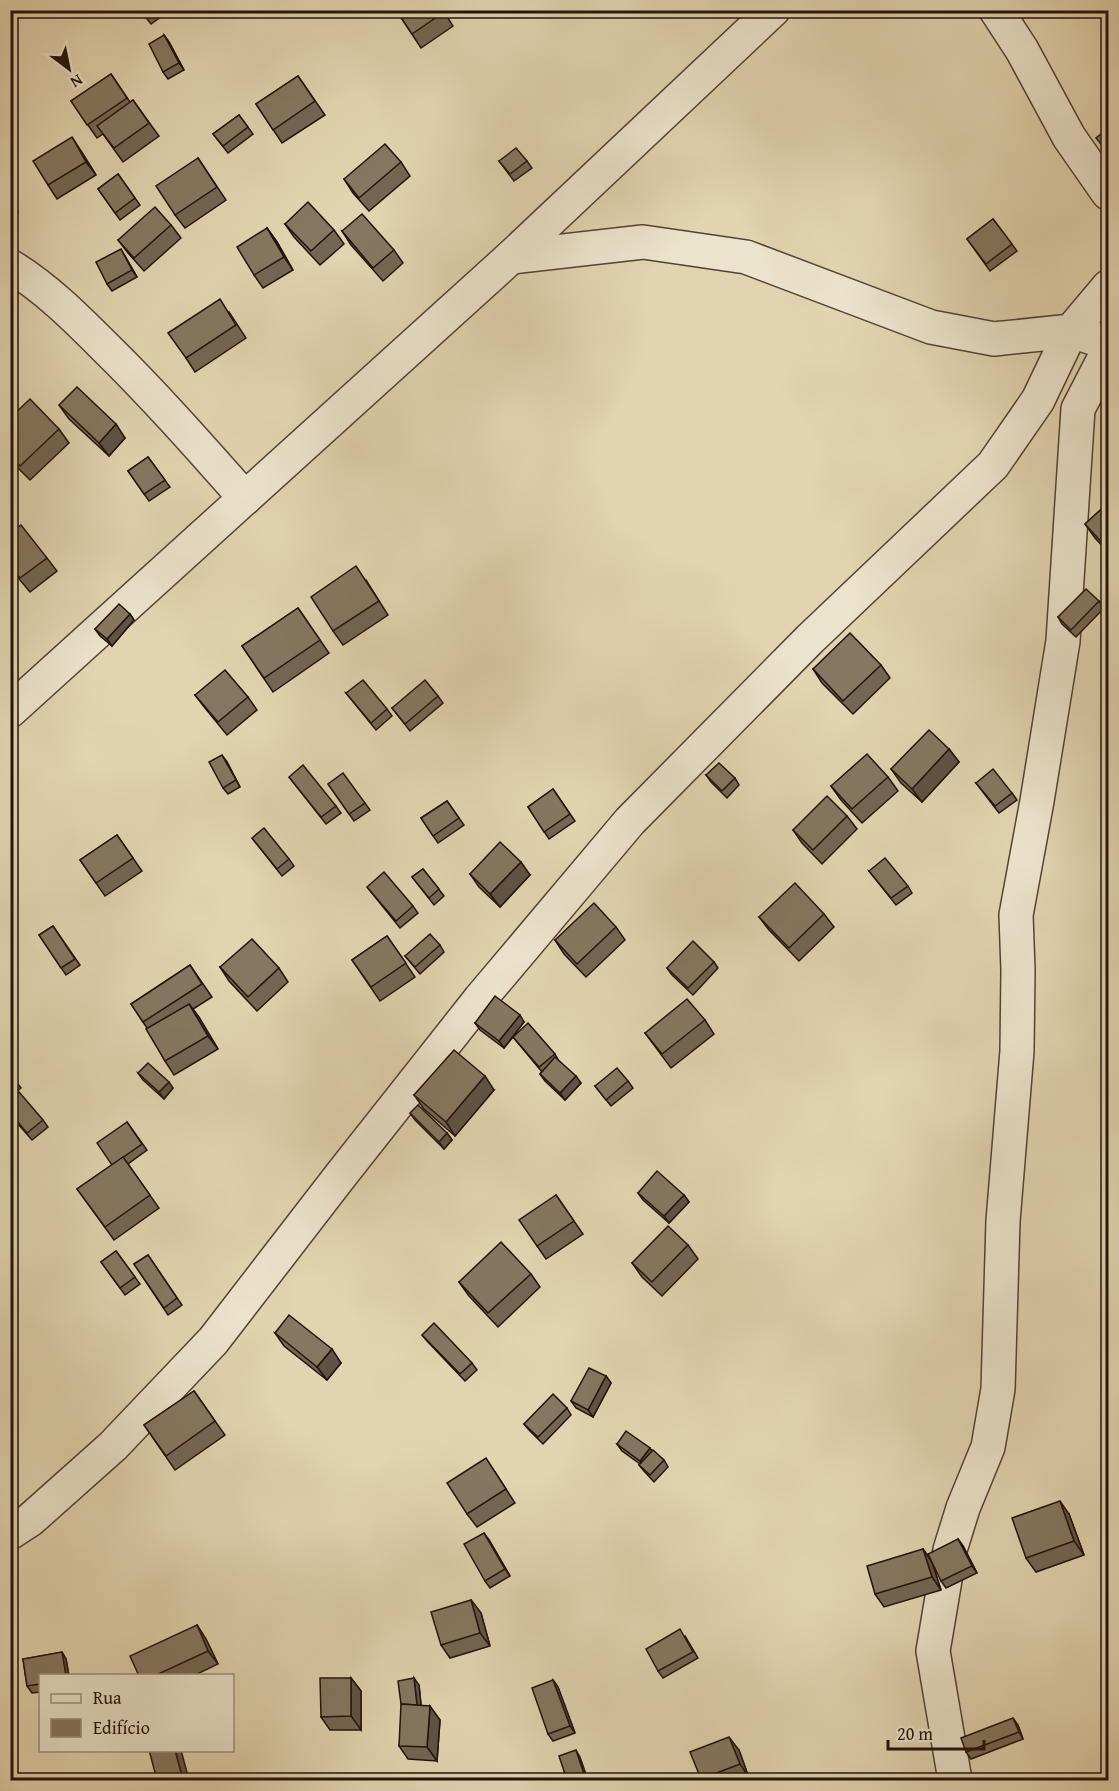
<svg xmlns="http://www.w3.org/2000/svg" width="1119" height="1791" font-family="'Gentium Book Plus',serif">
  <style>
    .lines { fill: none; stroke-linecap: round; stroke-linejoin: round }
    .street-casing { stroke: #524235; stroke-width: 36 }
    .street { stroke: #ece3cc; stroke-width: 33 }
    .wall { fill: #736653; stroke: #22120c; stroke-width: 1.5 }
    .shaded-wall { fill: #5e5344; stroke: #22120c; stroke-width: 1.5 }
    .building { fill: #867761; stroke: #22120c; stroke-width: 1.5 }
  </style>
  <rect width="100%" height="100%" fill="#e2d4b0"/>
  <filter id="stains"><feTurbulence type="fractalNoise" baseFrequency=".00333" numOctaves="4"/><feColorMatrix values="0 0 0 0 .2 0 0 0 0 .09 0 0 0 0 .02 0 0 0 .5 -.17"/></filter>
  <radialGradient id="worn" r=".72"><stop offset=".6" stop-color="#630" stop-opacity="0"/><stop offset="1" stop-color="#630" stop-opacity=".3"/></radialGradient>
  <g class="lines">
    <defs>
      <g id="street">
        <polyline points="996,10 1022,50 1069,137 1108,193"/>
        <polyline points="511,257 643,242 746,257 931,327 994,339 1071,331 1108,287"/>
        <path d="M10 266C46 288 75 317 104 346 154 395 199 446 245 498"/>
        <polyline points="10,711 511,257 773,10"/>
        <polyline points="10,1533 30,1520 113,1446 213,1341 341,1175 480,999 630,821 810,639 993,465 1038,400 1071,331 1108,343"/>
        <polyline points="955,1780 933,1651 950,1550 963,1508 988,1447 998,1389 1003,1221 1017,1051 1018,970 1016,915 1037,801 1063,641 1078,409 1108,351"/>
      </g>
    </defs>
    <use href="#street" class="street-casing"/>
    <use href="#street" class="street"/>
  </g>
  <g class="wall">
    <polygon points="140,10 163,10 165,14 151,24"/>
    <polygon points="396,10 443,10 453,26 421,48"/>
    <polygon points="164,35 169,42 184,70 168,79 163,72"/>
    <polygon points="111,74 130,102 133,100 159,136 123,162 103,134 97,138 71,101"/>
    <polygon points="298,76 325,115 282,143 256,104"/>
    <polygon points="239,115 253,134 228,153 213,134"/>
    <polygon points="81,151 96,175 57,199 48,185"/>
    <polygon points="198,158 226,200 185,228 175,215"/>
    <polygon points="499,161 527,161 532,168 514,181"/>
    <polygon points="401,162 410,176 369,211 353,193 344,179"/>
    <polygon points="118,174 140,205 120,220 98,189"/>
    <polygon points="10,198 18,212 10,217"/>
    <polygon points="993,219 1017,251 990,271 967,239"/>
    <polygon points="285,224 334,230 344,244 320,265 294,237"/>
    <polygon points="171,225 181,238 144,271 128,253 118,240"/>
    <polygon points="267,228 277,242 293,270 263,288 254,275"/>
    <polygon points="342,231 394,250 403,263 383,281 351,245"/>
    <polygon points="125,256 137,277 112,291 107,284"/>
    <polygon points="229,312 246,338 195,372 186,358"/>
    <polygon points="59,405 125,438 109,456 69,419"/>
    <polygon points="10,418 59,429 69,443 30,480 10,460"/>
    <polygon points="148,457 170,487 149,501 128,471"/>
    <polygon points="1108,503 1108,552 1095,538 1085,524"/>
    <polygon points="10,533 47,558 57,571 30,592 10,568"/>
    <polygon points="366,580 388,615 343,645 333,631"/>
    <polygon points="1099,601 1104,608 1076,637 1062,624 1058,617"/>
    <polygon points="298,608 329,653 273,692 242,646"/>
    <polygon points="130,614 134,620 112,646 100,636 95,629"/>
    <polygon points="881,665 890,678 853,714 822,683 813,669"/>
    <polygon points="346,693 387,709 392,716 376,730"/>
    <polygon points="195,695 248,697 257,710 227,735 205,708"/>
    <polygon points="438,696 443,703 410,731 392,708"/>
    <polygon points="949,749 959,762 922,802 901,783 891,769"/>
    <polygon points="227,762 240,787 228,794 223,788"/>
    <polygon points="706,775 735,778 739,785 727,798 711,782"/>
    <polygon points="289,777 336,806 341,813 326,824"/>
    <polygon points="888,777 898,791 862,823 841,800 831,786"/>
    <polygon points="976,783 1012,793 1017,800 999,813"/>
    <polygon points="328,784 365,803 370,810 354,821"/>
    <polygon points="553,789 575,821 549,839 528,807"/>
    <polygon points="447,801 464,825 438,843 421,818"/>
    <polygon points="847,816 857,829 822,864 802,843 793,830"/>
    <polygon points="117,835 142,871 105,896 80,860"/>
    <polygon points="252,838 289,859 294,866 282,876"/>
    <polygon points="423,869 444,896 434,905 412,877"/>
    <polygon points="869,871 908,886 912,893 896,905"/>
    <polygon points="470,874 530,875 500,907 479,887"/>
    <polygon points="367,887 413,906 418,913 400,928"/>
    <polygon points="824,914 834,927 799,961 769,930 759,917"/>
    <polygon points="53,926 80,965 66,975 39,935"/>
    <polygon points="616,927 625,940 586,977 564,954 555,940"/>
    <polygon points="387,936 415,977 380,1001 352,960"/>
    <polygon points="440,945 444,952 420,974 405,956"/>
    <polygon points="714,962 718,968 693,995 672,975 667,968"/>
    <polygon points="190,965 212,997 193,1009 218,1049 174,1075 165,1061 147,1028 131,1004"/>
    <polygon points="220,967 279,968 288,982 257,1011 229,981"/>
    <polygon points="705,1020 714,1034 671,1068 645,1033"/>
    <polygon points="524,1022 513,1036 555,1054 559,1061 581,1083 565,1100 545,1081 540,1074 542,1072 513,1037 504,1048 480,1030 475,1023"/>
    <polygon points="138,1073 173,1088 164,1099 143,1080"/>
    <polygon points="10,1074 21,1088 10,1097"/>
    <polygon points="628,1081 633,1088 611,1106 595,1086"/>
    <polygon points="494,1090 455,1136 424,1109 414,1095"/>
    <polygon points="10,1100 43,1120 48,1127 32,1140 10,1115"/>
    <polygon points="410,1113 447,1133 452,1140 444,1149 415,1120"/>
    <polygon points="127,1122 147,1150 128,1164 159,1208 114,1240 77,1189 112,1165"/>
    <polygon points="638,1193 684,1195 689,1202 669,1223 643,1200"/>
    <polygon points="556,1195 583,1234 546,1259 537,1246"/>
    <polygon points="688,1245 698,1259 662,1296 642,1277 632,1263"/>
    <polygon points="116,1251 140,1284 125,1295 101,1262"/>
    <polygon points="148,1255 182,1305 168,1315 134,1264"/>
    <polygon points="531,1274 540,1287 498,1327 469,1296 459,1282"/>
    <polygon points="275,1333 341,1363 327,1380 284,1346"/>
    <polygon points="422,1335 472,1363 477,1370 465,1381 427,1341"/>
    <polygon points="606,1376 611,1383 593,1417 576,1408 571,1401"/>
    <polygon points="194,1391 225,1435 175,1470 144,1425"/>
    <polygon points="567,1408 571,1415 543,1444 529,1430 524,1424"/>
    <polygon points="617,1444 652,1451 664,1460 668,1467 654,1482 644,1471 639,1465 640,1464 622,1451"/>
    <polygon points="495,1472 515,1503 477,1527 467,1514"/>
    <polygon points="1069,1514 1084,1555 1036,1572 1026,1558"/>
    <polygon points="958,1539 963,1546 977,1573 946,1588 941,1581"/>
    <polygon points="489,1540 510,1576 490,1588 485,1581"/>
    <polygon points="923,1549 932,1562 941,1590 884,1607 875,1594"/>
    <polygon points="471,1600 481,1613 490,1646 450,1658 441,1645"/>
    <polygon points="197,1625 206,1639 218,1664 193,1676 139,1676"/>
    <polygon points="685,1636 698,1658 663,1678 658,1671"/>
    <polygon points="62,1652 66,1659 69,1676 40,1676 40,1692 32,1693 27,1686 23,1659"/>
    <polygon points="351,1678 361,1691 361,1730 330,1730 321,1717"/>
    <polygon points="553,1680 558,1687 575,1733 553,1741 548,1734"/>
    <polygon points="419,1685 421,1706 440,1720 437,1761 408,1759 399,1746"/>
    <polygon points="1018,1725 1023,1739 971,1759 966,1752"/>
    <polygon points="739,1750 749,1778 742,1780 702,1780 701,1779"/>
  </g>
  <g class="shaded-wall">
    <polygon points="164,35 169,42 184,70 179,63"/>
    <polygon points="72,137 81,151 96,175 86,162"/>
    <polygon points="267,228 277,242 293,270 284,257"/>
    <polygon points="121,249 137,277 132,270"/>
    <polygon points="116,424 125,438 109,456 99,443"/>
    <polygon points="130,614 134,620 112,646 107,639"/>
    <polygon points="949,749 959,762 922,802 912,789"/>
    <polygon points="222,755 227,762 240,787 236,780"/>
    <polygon points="521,862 530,875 500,907 490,894"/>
    <polygon points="189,1004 199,1017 218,1049 208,1036"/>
    <polygon points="520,1015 524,1022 504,1048 499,1041"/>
    <polygon points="485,1076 494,1090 455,1136 446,1122"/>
    <polygon points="576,1076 581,1083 565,1100 560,1093"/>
    <polygon points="169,1082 173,1088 164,1099 159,1092"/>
    <polygon points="447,1133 452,1140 444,1149 439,1142"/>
    <polygon points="684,1195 689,1202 669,1223 664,1216"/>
    <polygon points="332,1349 341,1363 327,1380 317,1367"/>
    <polygon points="606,1376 611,1383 593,1417 588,1410"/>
    <polygon points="650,1448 655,1455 645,1468 640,1461"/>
    <polygon points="1060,1501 1069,1514 1084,1555 1074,1541"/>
    <polygon points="484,1533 489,1540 510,1576 505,1569"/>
    <polygon points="958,1539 963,1546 977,1573 972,1566"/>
    <polygon points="923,1549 932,1562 941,1590 932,1577"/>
    <polygon points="471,1600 481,1613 490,1646 480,1633"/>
    <polygon points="197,1625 206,1639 218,1664 208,1651"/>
    <polygon points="62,1652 66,1659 69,1676 66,1676"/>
    <polygon points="351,1678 361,1691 361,1730 351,1716"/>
    <polygon points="414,1678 419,1685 422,1714 417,1707"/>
    <polygon points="553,1680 558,1687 575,1733 570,1726"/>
    <polygon points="430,1706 440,1720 437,1761 427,1747"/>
    <polygon points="1013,1718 1018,1725 1023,1739 1019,1732"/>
    <polygon points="729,1737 739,1750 749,1778 740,1764"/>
    <polygon points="175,1750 181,1750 189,1780 183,1780"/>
    <polygon points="576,1750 580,1757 588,1780 586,1780"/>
  </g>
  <g class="building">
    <polygon points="140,10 155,10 146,18"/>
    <polygon points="396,10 442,10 444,12 412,34"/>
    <polygon points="164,35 179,63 163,72 149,44"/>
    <polygon points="111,74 127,98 87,125 71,101"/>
    <polygon points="298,76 315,101 273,130 256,104"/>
    <polygon points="133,100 149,123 114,148 97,126"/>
    <polygon points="239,115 248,127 223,146 213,134"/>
    <polygon points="1108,129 1108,153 1096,138"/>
    <polygon points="72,137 86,162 48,185 33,161"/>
    <polygon points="385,144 401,162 359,198 344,179"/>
    <polygon points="516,148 527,161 510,174 499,161"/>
    <polygon points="198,158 217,187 175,215 156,186"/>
    <polygon points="118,174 135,198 115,213 98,189"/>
    <polygon points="10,200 14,205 10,207"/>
    <polygon points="308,202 334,230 311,251 285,224"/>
    <polygon points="155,207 171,225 134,258 118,240"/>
    <polygon points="362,214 394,250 373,268 342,231"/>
    <polygon points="993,219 1012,244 986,264 967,239"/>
    <polygon points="267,228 284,257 254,275 237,247"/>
    <polygon points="121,249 132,270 107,284 96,262"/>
    <polygon points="220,299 236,325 186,358 168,333"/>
    <polygon points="77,387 116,424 99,443 59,405"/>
    <polygon points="30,399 59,429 20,466 10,456 10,418"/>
    <polygon points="148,457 165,480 144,494 128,471"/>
    <polygon points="1108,503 1108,543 1105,546 1085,524"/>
    <polygon points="21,525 47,558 20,578 10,566 10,533"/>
    <polygon points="356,566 379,601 333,631 311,597"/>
    <polygon points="1086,589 1099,601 1071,630 1058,617"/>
    <polygon points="119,604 130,614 107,639 95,629"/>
    <polygon points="298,608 320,640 264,678 242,646"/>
    <polygon points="850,633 881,665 843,701 813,669"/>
    <polygon points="225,670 248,697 218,722 195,695"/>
    <polygon points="363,680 387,709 371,723 346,693"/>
    <polygon points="425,680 438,696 405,724 392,708"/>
    <polygon points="929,730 949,749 912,789 891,769"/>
    <polygon points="867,754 888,777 852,809 831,786"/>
    <polygon points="222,755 236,780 223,788 209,762"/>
    <polygon points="719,763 735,778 722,791 706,775"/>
    <polygon points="303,765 336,806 321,817 289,777"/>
    <polygon points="993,769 1012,793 995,806 976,783"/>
    <polygon points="343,773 365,803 349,814 328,784"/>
    <polygon points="553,789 570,814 544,832 528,807"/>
    <polygon points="827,796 847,816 813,850 793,830"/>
    <polygon points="447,801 459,818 433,836 421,818"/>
    <polygon points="264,828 289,859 277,869 252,838"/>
    <polygon points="117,835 133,858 96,883 80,860"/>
    <polygon points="500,842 521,862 490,894 470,874"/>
    <polygon points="885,858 908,886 891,898 869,871"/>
    <polygon points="423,869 439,889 429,898 412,877"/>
    <polygon points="384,872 413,906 396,921 367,887"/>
    <polygon points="795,883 824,914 789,948 759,917"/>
    <polygon points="594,903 616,927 577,964 555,940"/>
    <polygon points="53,926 75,959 61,968 39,935"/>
    <polygon points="430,934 440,945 415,967 405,956"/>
    <polygon points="387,936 406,963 371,987 352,960"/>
    <polygon points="252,939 279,968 248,997 220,967"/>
    <polygon points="693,941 714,962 688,988 667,968"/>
    <polygon points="190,965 202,984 143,1022 131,1004"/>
    <polygon points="495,996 520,1015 499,1041 475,1023"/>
    <polygon points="687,999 705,1020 662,1054 645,1033"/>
    <polygon points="189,1004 208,1036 165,1061 146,1029"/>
    <polygon points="528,1023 555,1054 539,1067 513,1037"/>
    <polygon points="454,1050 485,1076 446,1122 414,1095"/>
    <polygon points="555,1057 576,1076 560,1093 540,1074"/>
    <polygon points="148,1063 169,1082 159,1092 138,1073"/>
    <polygon points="617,1068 628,1081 606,1100 595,1086"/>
    <polygon points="10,1074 17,1081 10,1086"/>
    <polygon points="19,1092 43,1120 27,1133 10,1113 10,1100"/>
    <polygon points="418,1105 447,1133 439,1142 410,1113"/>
    <polygon points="127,1122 142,1144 112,1165 97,1143"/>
    <polygon points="123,1157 150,1195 105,1227 77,1189"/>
    <polygon points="657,1171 684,1195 664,1216 638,1193"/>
    <polygon points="556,1195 574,1221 537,1246 519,1220"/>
    <polygon points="668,1226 688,1245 652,1282 632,1263"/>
    <polygon points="501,1242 531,1274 488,1313 459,1282"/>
    <polygon points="116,1251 135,1277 120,1288 101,1262"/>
    <polygon points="148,1255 177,1298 164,1308 134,1264"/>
    <polygon points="289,1315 332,1349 317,1367 275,1333"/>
    <polygon points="434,1323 472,1363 460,1374 422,1335"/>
    <polygon points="589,1368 606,1376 588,1410 571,1401"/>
    <polygon points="194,1391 215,1421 166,1456 144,1425"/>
    <polygon points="553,1394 567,1408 538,1437 524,1424"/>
    <polygon points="626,1431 650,1448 640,1461 617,1444"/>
    <polygon points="653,1450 664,1460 650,1475 639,1465"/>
    <polygon points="486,1458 506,1489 467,1514 447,1483"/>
    <polygon points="1060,1501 1074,1541 1026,1558 1012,1518"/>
    <polygon points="484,1533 505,1569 485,1581 464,1544"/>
    <polygon points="958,1539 972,1566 941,1581 928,1554"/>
    <polygon points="923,1549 932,1577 875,1594 867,1566"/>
    <polygon points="471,1600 480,1633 441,1645 431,1612"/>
    <polygon points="197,1625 208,1651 154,1676 139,1676 130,1656"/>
    <polygon points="680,1629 693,1652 658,1671 646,1649"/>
    <polygon points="62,1652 66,1676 40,1676 40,1684 27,1686 23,1659"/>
    <polygon points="320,1678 351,1678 351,1716 321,1717"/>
    <polygon points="414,1678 417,1705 401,1704 398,1681"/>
    <polygon points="553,1680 570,1726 548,1734 532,1688"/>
    <polygon points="401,1704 430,1706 427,1747 399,1746"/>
    <polygon points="1013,1718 1019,1732 966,1752 961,1738"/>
    <polygon points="729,1737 740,1764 701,1779 690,1752"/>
    <polygon points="149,1750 175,1750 183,1780 157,1780"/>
    <polygon points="576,1750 586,1780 567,1780 559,1756"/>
  </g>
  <rect width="1119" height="1791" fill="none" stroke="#e2d4b0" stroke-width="36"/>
  <rect x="12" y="12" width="1095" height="1767" fill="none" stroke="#22120c" stroke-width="3"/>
  <rect x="18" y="18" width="1083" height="1755" fill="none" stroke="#22120c" stroke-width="1.5"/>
  <rect x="39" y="1674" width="195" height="78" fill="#ece3cc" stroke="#9b8f7f" stroke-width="1.5"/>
  <rect x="51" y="1694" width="30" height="9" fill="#ece3cc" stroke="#9b8f7f" stroke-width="1.5"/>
  <text x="93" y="1704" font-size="18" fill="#22120c">Rua</text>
  <rect x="51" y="1719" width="30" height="18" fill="#867761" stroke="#9b8f7f" stroke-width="1.5"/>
  <text x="93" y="1734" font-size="18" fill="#22120c">Edifício</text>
  <g transform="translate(69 69) rotate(148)" stroke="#ece3cc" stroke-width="4.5" paint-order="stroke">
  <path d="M0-4.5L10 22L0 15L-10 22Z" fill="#22120c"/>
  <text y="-9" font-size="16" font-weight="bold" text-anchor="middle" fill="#22120c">N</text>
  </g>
  <path d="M888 1740v9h96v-9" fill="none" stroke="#22120c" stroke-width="3"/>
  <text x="897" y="1740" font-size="18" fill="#22120c" stroke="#ece3cc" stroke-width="4.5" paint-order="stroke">20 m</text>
  <rect width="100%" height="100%" filter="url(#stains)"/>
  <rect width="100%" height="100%" fill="url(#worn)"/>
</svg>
